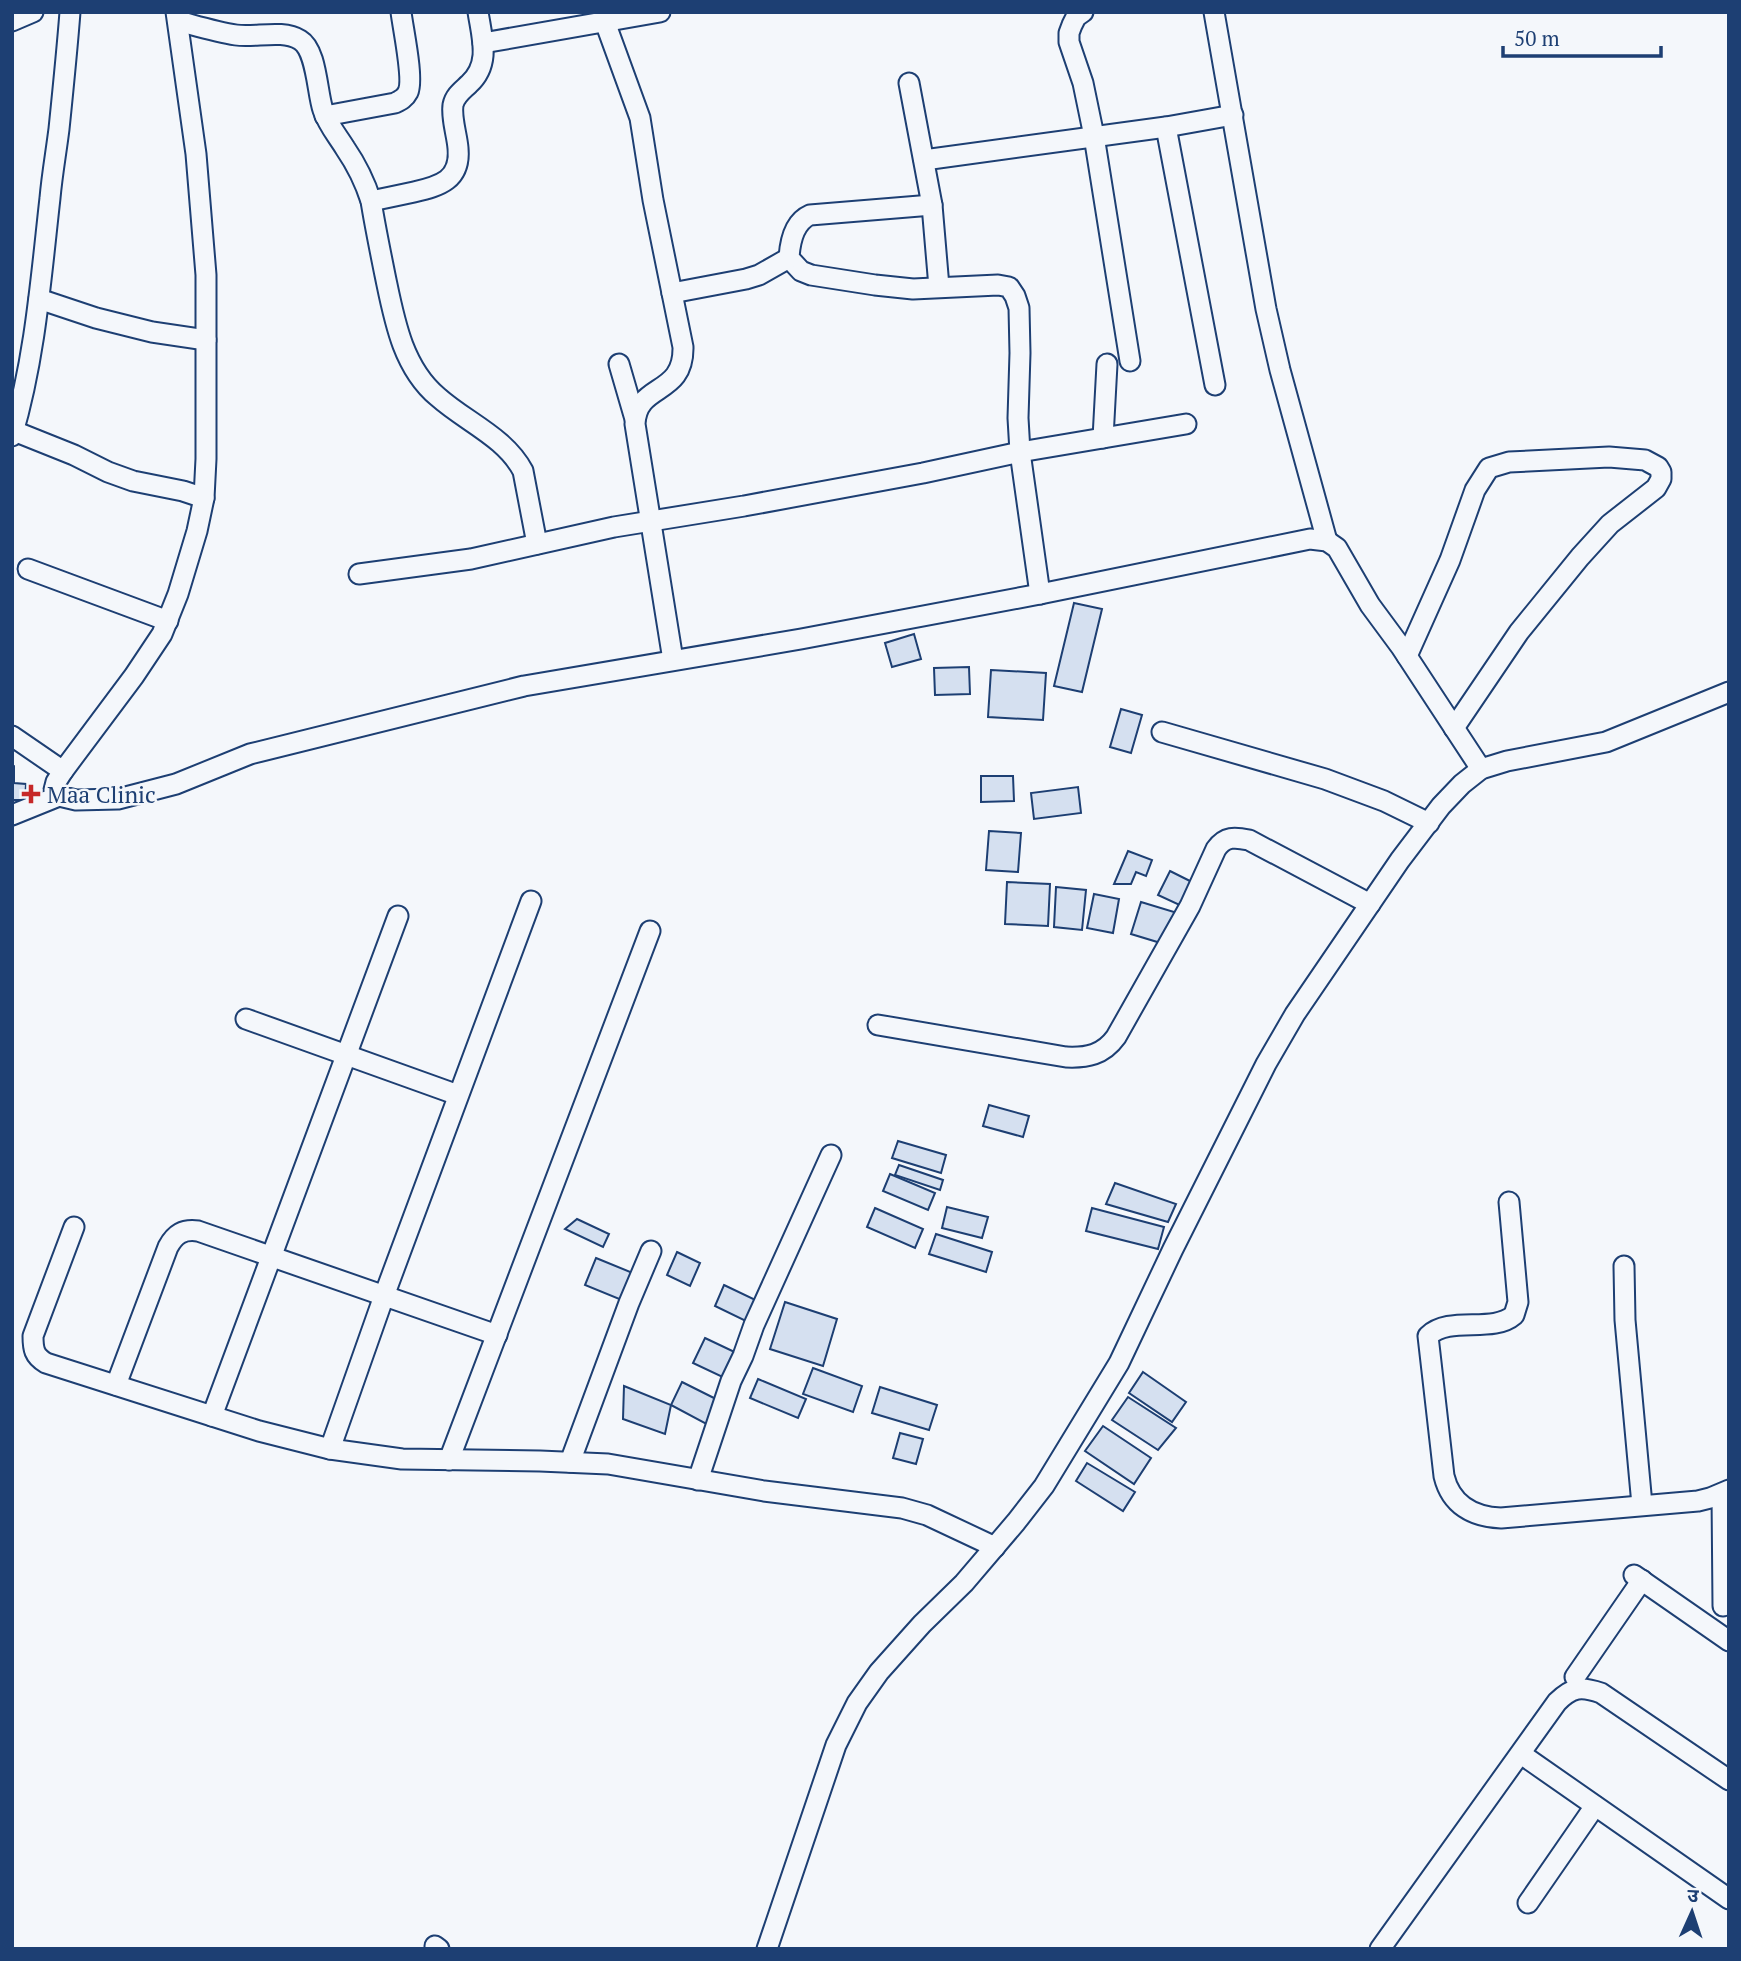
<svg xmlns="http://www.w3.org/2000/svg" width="1741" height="1961" font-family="'PT Serif','Noto Sans Devanagari',serif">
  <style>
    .building { fill: #d5e0f0; stroke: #1d3f73; stroke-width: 2 }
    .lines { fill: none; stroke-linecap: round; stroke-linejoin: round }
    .street-casing { stroke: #1d3f73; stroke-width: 23 }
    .street { stroke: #f4f7fb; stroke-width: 19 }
    .poi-dot { fill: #c62828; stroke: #f4f7fb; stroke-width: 2.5 }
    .labels { text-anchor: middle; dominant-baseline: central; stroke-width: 5; stroke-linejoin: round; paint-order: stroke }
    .poi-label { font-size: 23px; fill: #1d3f73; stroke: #f4f7fb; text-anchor: start }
  </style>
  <rect width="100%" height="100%" fill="#f4f7fb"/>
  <g class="building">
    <polygon points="1074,603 1102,609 1082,692 1054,686"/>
    <polygon points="914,634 921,659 892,667 885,643"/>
    <polygon points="969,667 970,694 935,695 934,668"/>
    <polygon points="991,670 1046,673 1043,720 988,717"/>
    <polygon points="1121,709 1142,715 1131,753 1110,747"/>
    <polygon points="12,765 14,766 14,783 26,784 25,800 12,800"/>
    <polygon points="981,776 1013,776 1014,801 981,802"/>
    <polygon points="1078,787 1081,813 1034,819 1031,793"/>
    <polygon points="989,831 1021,833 1018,872 986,870"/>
    <polygon points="1128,851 1152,860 1146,876 1136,872 1131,884 1114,884"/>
    <polygon points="1170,871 1198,885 1186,908 1158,895"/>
    <polygon points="1007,882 1050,884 1048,926 1005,924"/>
    <polygon points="1056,887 1086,890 1082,930 1054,927"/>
    <polygon points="1094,894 1119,899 1113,933 1087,928"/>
    <polygon points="1141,902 1184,915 1164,944 1131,934"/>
    <polygon points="989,1105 1029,1116 1023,1137 983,1126"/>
    <polygon points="898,1141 946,1155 941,1173 892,1158"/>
    <polygon points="899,1165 943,1180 940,1190 895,1175"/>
    <polygon points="890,1174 935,1193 928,1210 883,1191"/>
    <polygon points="1115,1183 1176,1204 1168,1222 1106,1204"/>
    <polygon points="947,1207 988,1217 982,1238 942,1228"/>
    <polygon points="875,1208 923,1229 915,1248 867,1227"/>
    <polygon points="1092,1208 1164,1227 1158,1249 1086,1231"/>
    <polygon points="577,1219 609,1234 603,1247 565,1229"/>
    <polygon points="936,1234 992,1252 986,1272 929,1254"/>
    <polygon points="677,1252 700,1263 690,1286 667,1275"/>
    <polygon points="596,1258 640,1276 629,1303 585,1285"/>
    <polygon points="724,1285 764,1304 754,1325 715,1306"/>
    <polygon points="785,1302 837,1319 823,1366 770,1349"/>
    <polygon points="705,1338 743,1356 731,1381 693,1363"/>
    <polygon points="813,1368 862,1386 853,1412 803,1394"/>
    <polygon points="1143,1372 1186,1402 1172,1422 1129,1393"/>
    <polygon points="758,1379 806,1399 798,1418 750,1398"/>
    <polygon points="682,1382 724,1403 712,1427 671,1405"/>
    <polygon points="624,1386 671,1405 665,1434 623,1419"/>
    <polygon points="880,1387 937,1405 929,1430 872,1413"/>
    <polygon points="1128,1397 1176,1428 1158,1450 1112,1420"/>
    <polygon points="1103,1426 1151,1458 1134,1484 1085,1451"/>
    <polygon points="900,1433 923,1439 916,1464 893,1458"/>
    <polygon points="1087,1463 1135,1492 1123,1511 1076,1481"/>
  </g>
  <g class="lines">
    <defs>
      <g id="street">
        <polyline points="176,12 196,154 206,275 206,459 204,498 197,531 178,594 162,634 134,676 63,771 56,782 54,790 59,796 76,800 118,799 176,784 250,754 524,686 801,639 1040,594 1310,539 1327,541 1337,548 1370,605 1401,647 1481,769"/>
        <polyline points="1083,12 1076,17 1072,25 1069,33 1069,42 1083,83 1094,136 1130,361"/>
        <polyline points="1214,12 1266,309 1280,370 1327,541"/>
        <polyline points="12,21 33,12"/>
        <path d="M178 21C197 26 216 32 236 35 255 38 282 29 300 40 317 50 317 93 323 110 328 125 337 135 345 148 356 164 365 182 371 201 375 226 380 250 385 275 394 318 402 367 438 397 466 422 505 437 523 471L537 544"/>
        <path d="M605 22 640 118 653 200 683 347C684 397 637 382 635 424L673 660"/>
        <polyline points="483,43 660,12"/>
        <polyline points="909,83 932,205 939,287"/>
        <path d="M325 116 395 103C401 100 405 98 408 92 414 79 403 29 401 12"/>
        <polyline points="1166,127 1215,385"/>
        <polyline points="924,160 1166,127 1233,115"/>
        <path d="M371 201C386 198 400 195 414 192 440 186 461 180 458 148 457 135 451 118 453 105 455 95 463 90 469 84 491 64 482 38 478 12"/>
        <path d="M932 205 810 215C794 222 790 242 789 258L801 271 811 275 875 285 913 289 998 285 1009 287 1015 296 1019 308 1020 353 1018 418 1020 452 1040 594"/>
        <polyline points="672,293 746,279 759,275 789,258"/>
        <polyline points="39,299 96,318 152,332 206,340"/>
        <polyline points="619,364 635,419"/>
        <polyline points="14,431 74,455 108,472 133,481 183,491 204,498"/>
        <path d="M12 436C35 359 41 278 50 198 52 175 56 153 59 129 63 90 67 51 70 12"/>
        <polyline points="1103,438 1107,364"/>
        <polyline points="28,569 168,621"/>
        <polyline points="359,574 471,559 614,527 744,506 923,473 1020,452 1186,424"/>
        <polyline points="1407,656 1450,560 1475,490 1489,468 1509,462 1609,457 1645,460 1658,467 1661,472 1661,479 1656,488 1610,524 1580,557 1519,632 1454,728"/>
        <polyline points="1162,732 1325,779 1384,801 1429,823"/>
        <polyline points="12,736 63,771"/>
        <polyline points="12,815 59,796"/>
        <polyline points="246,1019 458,1095"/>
        <path d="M878 1025 1066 1057C1087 1058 1103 1055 1116 1037L1190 906 1216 849C1225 836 1235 837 1249 840L1370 904"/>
        <path d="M1509 1202 1518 1302 1514 1315C1492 1334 1450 1315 1428 1336L1444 1476C1451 1505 1473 1517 1501 1518L1698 1501 1710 1498 1729 1490"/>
        <path d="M74 1227 33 1336C33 1349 34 1356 46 1363L259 1431 330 1449 402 1459 540 1461 608 1464 764 1491 902 1508 927 1515 995 1547"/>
        <polyline points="1624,1266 1625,1320 1642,1505"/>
        <path d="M116 1385 168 1247C175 1234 183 1229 198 1231L497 1335"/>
        <polyline points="212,1416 398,916"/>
        <polyline points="330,1449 384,1296 531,901"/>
        <polyline points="449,1460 650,931"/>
        <polyline points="570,1462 629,1303 651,1251"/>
        <polyline points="698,1480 731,1381 743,1356 754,1325 831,1155"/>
        <polyline points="1722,1494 1723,1606"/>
        <polyline points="1634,1575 1729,1641"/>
        <polyline points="1575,1677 1642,1580"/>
        <polyline points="1521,1754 1729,1899"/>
        <polyline points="1528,1903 1595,1806"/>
        <polyline points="435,1946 439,1949"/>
        <polyline points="767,1949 836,1745 857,1703 879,1672 922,1624 964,1583 1016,1522 1044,1486 1119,1363 1173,1249 1266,1064 1295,1014 1400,860 1441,806 1462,784 1481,769 1507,761 1606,742 1729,692"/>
        <path d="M1380 1949 1557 1702C1572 1687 1581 1686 1601 1693L1729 1780"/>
      </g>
    </defs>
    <use href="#street" class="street-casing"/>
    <use href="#street" class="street"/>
  </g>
  <path class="poi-dot" d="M27.5 783.5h7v7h7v7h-7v7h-7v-7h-7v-7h7z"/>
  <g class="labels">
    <g class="poi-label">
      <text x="47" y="794">Maa Clinic</text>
    </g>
  </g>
  <rect width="1741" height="1961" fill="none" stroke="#1d3f73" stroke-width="28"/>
  <g transform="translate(1692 1912) rotate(3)" stroke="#f4f7fb" stroke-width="5" paint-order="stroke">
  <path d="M0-5L12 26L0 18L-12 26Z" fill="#1d3f73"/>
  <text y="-10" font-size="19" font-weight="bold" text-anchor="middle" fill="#1d3f73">उ</text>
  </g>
  <path d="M1503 46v10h158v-10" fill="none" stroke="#1d3f73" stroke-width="3.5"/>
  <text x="1514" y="46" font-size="21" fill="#1d3f73" stroke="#f4f7fb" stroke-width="5" paint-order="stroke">50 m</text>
</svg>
